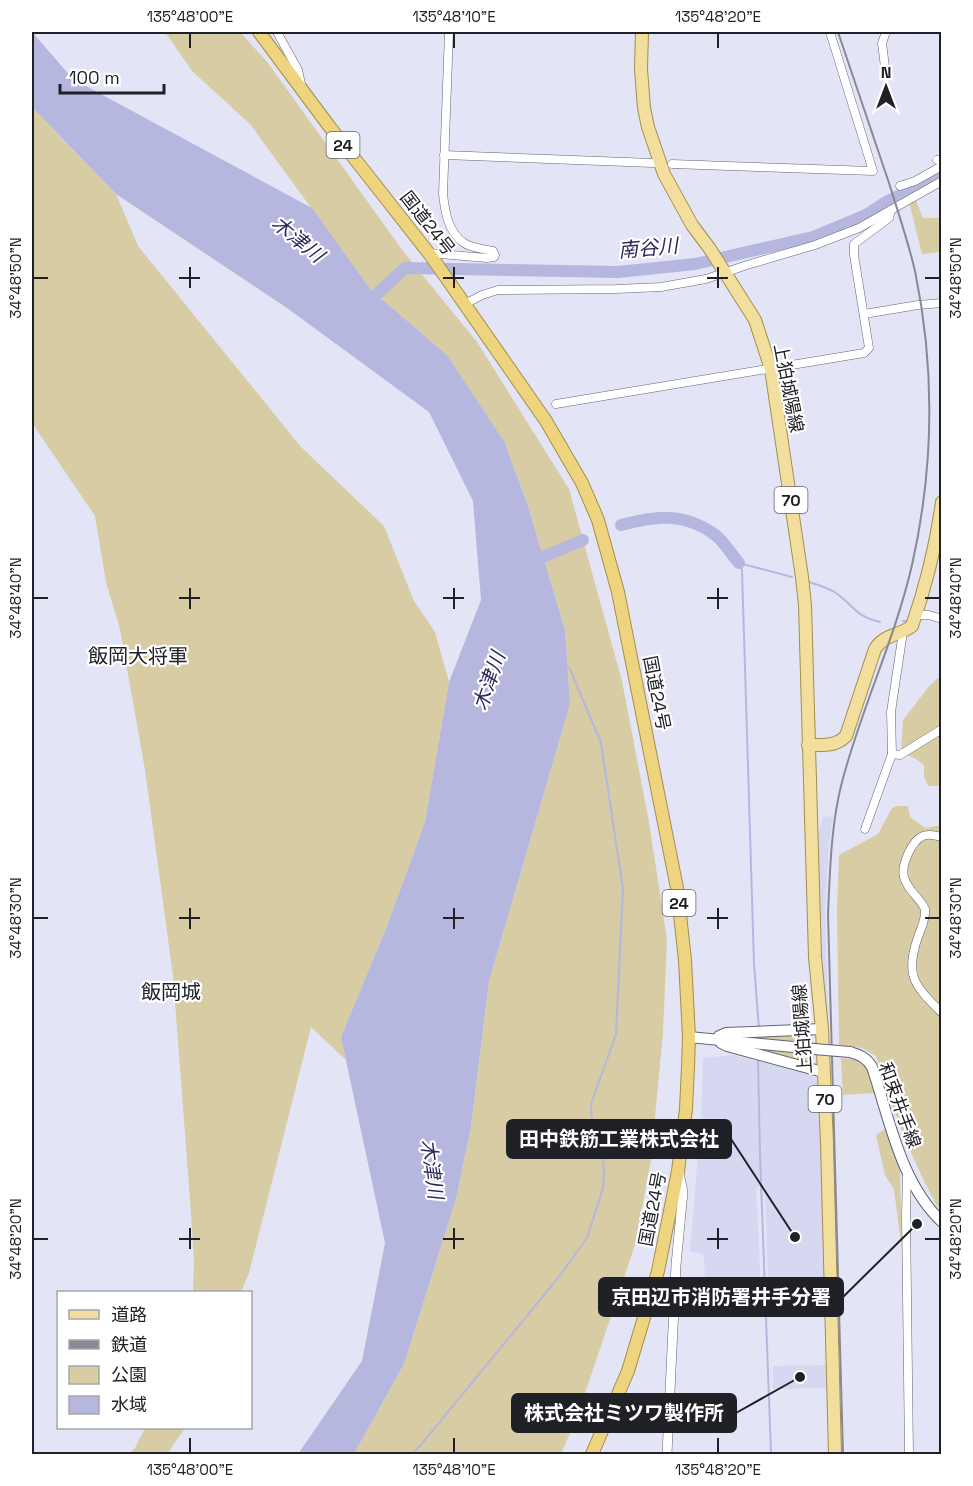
<svg xmlns="http://www.w3.org/2000/svg" width="973" height="1486" font-family="'Space Grotesk','Noto Sans JP',sans-serif">
  <style>
    .built { fill: #d6d8f1 }
    .green { fill: #d7cca4 }
    .water { fill: #b5b7df }
    .lines { fill: none; stroke-linecap: round; stroke-linejoin: round }
    .stream { stroke: #b5b7df; stroke-width: 2 }
    .river { stroke: #b5b7df; stroke-width: 12 }
    .minor-casing { stroke: #636473; stroke-width: 9 }
    .tertiary-casing { stroke: #636473; stroke-width: 10 }
    .secondary-casing { stroke: #636473; stroke-width: 12 }
    .primary-casing { stroke: #a38e4b; stroke-width: 14 }
    .trunk-casing { stroke: #a38e4b; stroke-width: 14 }
    .minor { stroke: #fff; stroke-width: 8 }
    .tertiary { stroke: #fff; stroke-width: 9 }
    .secondary { stroke: #fff; stroke-width: 10 }
    .primary { stroke: #f2df9e; stroke-width: 12 }
    .trunk { stroke: #eed47e; stroke-width: 12 }
    .rail { stroke: #888996; stroke-width: 2 }
    .secondary-bridge-casing { stroke: #636473; stroke-width: 12; stroke-linecap: butt }
    .secondary-bridge { stroke: #fff; stroke-width: 10 }
    .ticks { fill: none; stroke: #202027; stroke-width: 2 }
    .labels { text-anchor: middle; dominant-baseline: central; stroke-width: 4.5; stroke-linejoin: round; paint-order: stroke }
    .shield { fill: #fff; stroke: #636368; stroke-width: 1.5 }
    .shield-label { font-size: 16px; font-weight: bold; fill: #202027 }
    .street-label { font-size: 18px; fill: #202027; stroke: #fff }
    .water-label { font-size: 20px; font-style: italic; fill: #2c295c; stroke: #fff }
    .neighbourhood-label { font-size: 20px; fill: #202027; stroke: #fff }
    .leader { fill: none; stroke: #202027; stroke-width: 2 }
    .callout-dot { fill: #202027; stroke: #fff; stroke-width: 2 }
    .callout { fill: #202027; stroke: #202027; stroke-width: 2 }
    .callout-label { font-size: 20px; text-anchor: middle; font-weight: bold; fill: #fff }
    .neatline { fill: none; stroke: #202027; stroke-width: 2 }
    .ticks-label { font-size: 15px; text-anchor: middle; fill: #202027 }
  </style>
  <rect width="100%" height="100%" fill="#e3e5f7"/>
  <g class="built">
    <polygon points="823,816 833,817 829,844 825,911 829,1046 826,1046 820,966 817,850 818,834"/>
    <polygon points="733,1055 811,1075 819,1083 825,1286 768,1287 765,1187 756,1187 761,1287 705,1288 704,1255 690,1251 701,1118 703,1058"/>
    <polygon points="827,1365 827,1388 773,1389 773,1366"/>
  </g>
  <g class="green">
    <polygon points="165,32 240,32 268,63 403,251 477,342 569,489 622,681 649,822 667,940 663,1032 651,1160 635,1245 578,1414 561,1454 354,1454 404,1364 456,1199 471,1127 489,981 570,704 565,630 528,506 504,441 447,355 371,290 250,124 192,71"/>
    <polygon points="32,107 116,194 138,246 301,447 384,526 414,601 435,632 449,682 425,822 387,926 341,1037 346,1060 311,1027 249,1273 241,1292 193,1292 194,1260 191,1213 173,976 145,770 120,629 106,582 95,516 32,423"/>
    <polygon points="915,199 923,218 941,218 941,252 922,254 909,202"/>
    <polygon points="938,678 941,678 941,786 928,786 924,776 924,765 916,759 901,752 903,720 930,685"/>
    <path d="M897 806H908L910 817 925 828 941 825V1210L937 1206C910 1155 893 1111 876 1056L862 1048 839 1045 837 908 839 855 878 834 892 808Z"/>
    <polygon points="802,1034 811,1038 814,1045 732,1037"/>
    <polygon points="754,1048 813,1054 814,1058 807,1064 800,1063"/>
    <path d="M841 1058C846 1059 856 1059 861 1061 871 1066 874 1084 876 1093L843 1095Z"/>
    <polygon points="887,1127 900,1171 902,1251 894,1189 885,1175 876,1135"/>
    <polygon points="145,1428 185,1428 167,1454 129,1454 135,1448"/>
  </g>
  <polygon class="water" points="32,32 73,79 312,208 371,290 447,355 504,441 528,506 565,630 570,704 489,981 471,1127 456,1199 404,1364 354,1454 298,1454 362,1361 385,1243 341,1037 387,926 425,822 449,682 481,600 473,501 429,412 287,308 116,194 32,107"/>
  <g class="lines">
    <g class="stream">
      <polyline points="739,563 742,570 754,964 759,1029"/>
      <polyline points="739,563 792,577"/>
      <path d="M809 582C818 585 829 588 836 593 855 607 855 616 880 622"/>
      <polyline points="903,621 906,621"/>
      <polyline points="758,1059 760,1154 771,1454"/>
      <polyline points="411,1454 420,1446 558,1278 587,1238 603,1188 604,1173 603,1159 592,1125 591,1104 616,1034 623,889 601,743 570,669 565,667"/>
    </g>
    <g class="river">
      <polyline points="364,306 405,268 618,272 695,264 813,237 866,215 886,202 942,174"/>
      <path d="M621 525C656 516 683 512 714 534 724 541 731 554 739 563"/>
      <polyline points="529,563 583,540"/>
    </g>
    <defs>
      <g id="minor">
        <polyline points="277,32 298,70 301,84"/>
        <polyline points="885,67 882,43 886,32"/>
        <polyline points="444,155 653,163"/>
        <polyline points="937,160 942,159"/>
        <polyline points="672,164 873,171 830,32"/>
        <polyline points="900,186 915,181 942,166"/>
        <path d="M428 253 487 258 494 257 495 255 493 251C484 249 471 248 464 243 448 232 445 212 443 194L449 32"/>
        <polyline points="465,304 482,295 498,290 616,289 661,287 706,279 747,265 815,245 859,228 942,181"/>
        <polyline points="864,314 918,305 942,303"/>
        <polyline points="556,404 864,353 869,348 854,255 854,244 889,218 891,210"/>
        <polyline points="916,615 929,615 942,619"/>
        <polyline points="892,754 900,755 942,729"/>
        <polyline points="865,829 892,754 891,712 903,632"/>
        <path d="M942 837C936 836 929 833 923 836 911 841 901 866 904 877 907 890 920 898 925 909 926 920 921 928 918 937 904 976 915 986 942 1013"/>
        <polyline points="907,1174 906,1216 909,1454"/>
      </g>
      <polyline id="tertiary" points="667,1454 676,1265 683,1192 679,1173"/>
      <g id="secondary">
        <polyline points="719,1036 726,1033 822,1029"/>
        <polyline points="689,1037 814,1049"/>
        <polyline points="721,1043 727,1046 823,1072"/>
        <path d="M850 1052C860 1055 867 1058 872 1067 890 1120 900 1182 942 1222"/>
      </g>
      <g id="primary">
        <polyline points="642,32 641,69 644,108 648,127 664,174 692,225 710,249 755,320 771,369 802,577 805,605 815,957 822,1029 827,1143 835,1454"/>
        <path d="M808 745C823 745 835 747 846 736L875 649C884 634 899 636 912 626 926 586 936 545 942 502"/>
      </g>
      <polyline id="trunk" points="259,32 329,126 431,256 546,421 582,483 598,520 618,592 677,888 685,960 689,1037 688,1067 686,1109 678,1171 658,1271 628,1371 592,1454"/>
    </defs>
    <use href="#minor" class="minor-casing"/>
    <use href="#tertiary" class="tertiary-casing"/>
    <use href="#secondary" class="secondary-casing"/>
    <use href="#primary" class="primary-casing"/>
    <use href="#trunk" class="trunk-casing"/>
    <use href="#minor" class="minor"/>
    <use href="#tertiary" class="tertiary"/>
    <use href="#secondary" class="secondary"/>
    <use href="#primary" class="primary"/>
    <use href="#trunk" class="trunk"/>
    <path class="rail" d="M838 32C855 82 872 132 889 183 898 212 908 241 915 271 935 368 934 467 912 565 895 639 861 709 842 782 831 824 830 870 828 914L843 1454"/>
    <defs>
      <polyline id="secondary-bridge" points="814,1049 850,1052"/>
    </defs>
    <use href="#secondary-bridge" class="secondary-bridge-casing"/>
    <use href="#secondary-bridge" class="secondary-bridge"/>
  </g>
  <path class="ticks" d="M190 33V48M454 33V48M718 33V48M190 267V288M454 267V288M718 267V288M33 278H48M179 278H200M443 278H464M707 278H728M925 278H940M190 588V609M454 588V609M718 588V609M33 598H48M179 598H200M443 598H464M707 598H728M925 598H940M190 908V929M454 908V929M718 908V929M33 918H48M179 918H200M443 918H464M707 918H728M925 918H940M190 1228V1249M454 1228V1249M718 1228V1249M33 1239H48M179 1239H200M443 1239H464M707 1239H728M925 1239H940M190 1438V1453M454 1438V1453M718 1438V1453"/>
  <g class="labels">
    <g class="shield">
      <rect x="326.5" y="132" width="33" height="26" rx="4.5"/>
      <rect x="774.5" y="487" width="33" height="26" rx="4.5"/>
      <rect x="662.5" y="890" width="33" height="26" rx="4.5"/>
      <rect x="808.5" y="1086" width="33" height="26" rx="4.5"/>
    </g>
    <g class="shield-label">
      <text x="343" y="145">24</text>
      <text x="791" y="500">70</text>
      <text x="679" y="903">24</text>
      <text x="825" y="1099">70</text>
    </g>
    <g class="street-label">
      <text transform="translate(428 223) rotate(52)">国道24号</text>
      <text transform="translate(789 388) rotate(79)">上狛城陽線</text>
      <text transform="translate(657 693) rotate(79)">国道24号</text>
      <text transform="translate(802 1029) rotate(-94)">上狛城陽線</text>
      <text transform="translate(900 1105) rotate(70)">和束井手線</text>
      <text transform="translate(652 1209) rotate(-79)">国道24号</text>
    </g>
    <g class="water-label">
      <text transform="translate(298 239) rotate(39)">木津川</text>
      <text transform="translate(648 248) rotate(-5)">南谷川</text>
      <text transform="translate(489 681) rotate(-71)">木津川</text>
      <text transform="translate(432 1169) rotate(82)">木津川</text>
    </g>
    <g class="neighbourhood-label">
      <text x="138" y="656">飯岡大将軍</text>
      <text x="171" y="992">飯岡城</text>
    </g>
  </g>
  <path class="leader" d="M795 1237L731 1139M917 1224L843 1297M800 1377L736 1413"/>
  <g class="callout-dot">
    <circle cx="795" cy="1237" r="6"/>
    <circle cx="917" cy="1224" r="6"/>
    <circle cx="800" cy="1377" r="6"/>
  </g>
  <g class="callout">
    <rect x="507" y="1120" width="224" height="38" rx="6"/>
    <rect x="599" y="1278" width="244" height="38" rx="6"/>
    <rect x="512" y="1394" width="224" height="38" rx="6"/>
  </g>
  <g class="callout-label">
    <text x="619" y="1146">田中鉄筋工業株式会社</text>
    <text x="721" y="1304">京田辺市消防署井手分署</text>
    <text x="624" y="1420">株式会社ミツワ製作所</text>
  </g>
  <rect width="973" height="1486" fill="none" stroke="#ffffff" stroke-width="66"/>
  <rect x="57" y="1291" width="195" height="138" fill="#ffffff" stroke="#a6a6a9" stroke-width="1.5"/>
  <rect x="69" y="1310" width="30" height="9" fill="#f2df9e" stroke="#a6a6a9" stroke-width="1.5"/>
  <text x="111" y="1321" font-size="18" fill="#202027">道路</text>
  <rect x="69" y="1340" width="30" height="9" fill="#888996" stroke="#a6a6a9" stroke-width="1.5"/>
  <text x="111" y="1351" font-size="18" fill="#202027">鉄道</text>
  <rect x="69" y="1366" width="30" height="18" fill="#d7cca4" stroke="#a6a6a9" stroke-width="1.5"/>
  <text x="111" y="1381" font-size="18" fill="#202027">公園</text>
  <rect x="69" y="1396" width="30" height="18" fill="#b5b7df" stroke="#a6a6a9" stroke-width="1.5"/>
  <text x="111" y="1411" font-size="18" fill="#202027">水域</text>
  <g transform="translate(886 87)" stroke="#ffffff" stroke-width="4.5" paint-order="stroke">
  <path d="M0-4.5L10 22L0 15L-10 22Z" fill="#202027"/>
  <text y="-9" font-size="16" font-weight="bold" text-anchor="middle" fill="#202027">N</text>
  </g>
  <path d="M60 84v9h104v-9" fill="none" stroke="#202027" stroke-width="3"/>
  <text x="69" y="84" font-size="18" fill="#202027" stroke="#ffffff" stroke-width="4.5" paint-order="stroke">100 m</text>
  <rect x="33" y="33" width="907" height="1420" class="neatline"/>
  <g class="ticks-label">
    <text x="190" y="22">135°48'00"E</text>
    <text x="454" y="22">135°48'10"E</text>
    <text x="718" y="22">135°48'20"E</text>
    <text transform="translate(16 278) rotate(-90)" y="5">34°48'50"N</text>
    <text transform="translate(956 278) rotate(-90)" y="5">34°48'50"N</text>
    <text transform="translate(16 598) rotate(-90)" y="5">34°48'40"N</text>
    <text transform="translate(956 598) rotate(-90)" y="5">34°48'40"N</text>
    <text transform="translate(16 918) rotate(-90)" y="5">34°48'30"N</text>
    <text transform="translate(956 918) rotate(-90)" y="5">34°48'30"N</text>
    <text transform="translate(16 1239) rotate(-90)" y="5">34°48'20"N</text>
    <text transform="translate(956 1239) rotate(-90)" y="5">34°48'20"N</text>
    <text x="190" y="1475">135°48'00"E</text>
    <text x="454" y="1475">135°48'10"E</text>
    <text x="718" y="1475">135°48'20"E</text>
  </g>
</svg>
